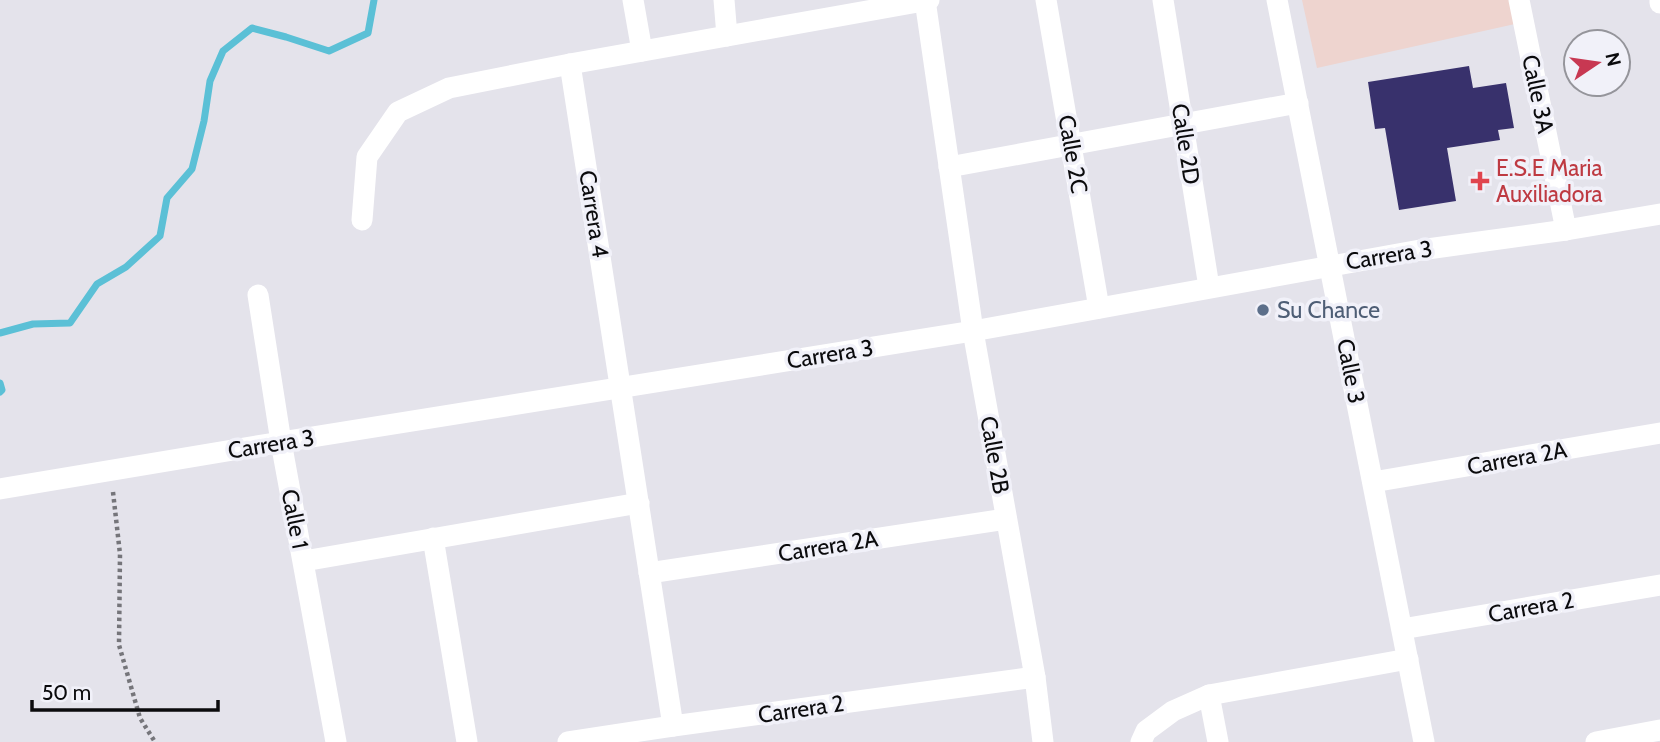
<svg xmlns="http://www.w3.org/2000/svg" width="1660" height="742" font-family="Cabin,sans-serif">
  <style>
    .medical { fill: #eed4cf }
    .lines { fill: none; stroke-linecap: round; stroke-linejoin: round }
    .stream { stroke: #5bc0d6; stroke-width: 7 }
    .building { fill: #38316c }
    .path { stroke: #75757a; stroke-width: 4.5; stroke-dasharray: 3.5 3.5; stroke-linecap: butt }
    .street { stroke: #fff; stroke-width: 21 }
    .health-dot { fill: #e0444e; stroke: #f1f1f9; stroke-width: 2.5 }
    .service-dot { fill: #5c6f8a; stroke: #f1f1f9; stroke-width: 2.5 }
    .labels { text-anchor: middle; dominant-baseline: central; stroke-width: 7; stroke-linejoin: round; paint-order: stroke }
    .street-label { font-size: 23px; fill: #0b0b0d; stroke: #f1f1f9 }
    .health-label { font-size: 23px; fill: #be3a42; stroke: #f1f1f9; text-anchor: start }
    .service-label { font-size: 23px; fill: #4e5e75; stroke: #f1f1f9; text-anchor: start }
  </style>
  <rect width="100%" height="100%" fill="#e4e3eb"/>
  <polygon class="medical" points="1302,0 1509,0 1515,24 1317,68"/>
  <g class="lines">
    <g class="stream">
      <polyline points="0,333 33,324 70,323 97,284 126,267 160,236 167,198 192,169 204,121 210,81 223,51 252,28 286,37 329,51 368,33 374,0"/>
      <polyline points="0,383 2,390 0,392"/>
    </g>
  </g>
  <polygon class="building" points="1469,66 1473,88 1506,83 1514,128 1498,130 1500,140 1447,148 1456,201 1399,210 1385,128 1375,129 1368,82"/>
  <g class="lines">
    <polyline class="path" points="113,492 120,554 119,645 140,718 155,742"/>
    <g class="street">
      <polyline points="633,0 642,51"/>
      <polyline points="724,0 727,36"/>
      <polyline points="925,0 973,331 1035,677 1043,742"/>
      <polyline points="1046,0 1099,308"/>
      <polyline points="1163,0 1209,287"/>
      <polyline points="1277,0 1424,742"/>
      <polyline points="1519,0 1566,230"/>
      <polyline points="1660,0 1660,3"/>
      <polyline points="570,64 673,726"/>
      <polyline points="949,167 1298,103"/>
      <polyline points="362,220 367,157 398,112 449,88 570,64 929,0"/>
      <polyline points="258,295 281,442 336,742"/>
      <polyline points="1373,482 1660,433"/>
      <polyline points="0,489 281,442 973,331 1420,250 1566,230 1660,214"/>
      <polyline points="433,538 467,742"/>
      <polyline points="304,561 639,503"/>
      <polyline points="649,573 1006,519"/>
      <polyline points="1402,629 1660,585"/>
      <polyline points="1209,695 1218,742"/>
      <polyline points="568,742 673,726 1035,677"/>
      <polyline points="1141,742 1146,731 1173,711 1209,695 1408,659"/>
      <polyline points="1596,742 1660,730"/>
    </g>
  </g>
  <path class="health-dot" d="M1476.5 170.5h7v7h7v7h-7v7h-7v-7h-7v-7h7z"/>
  <circle class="service-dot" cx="1263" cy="310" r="7"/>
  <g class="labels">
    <g class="street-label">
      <text transform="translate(1538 94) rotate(78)">Calle 3A</text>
      <text transform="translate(1186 144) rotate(81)">Calle 2D</text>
      <text transform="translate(1073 154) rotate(80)">Calle 2C</text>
      <text transform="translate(594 214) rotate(81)">Carrera 4</text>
      <text transform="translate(1389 255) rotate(-9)">Carrera 3</text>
      <text transform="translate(830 354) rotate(-9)">Carrera 3</text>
      <text transform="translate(1351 371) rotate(79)">Calle 3</text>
      <text transform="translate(271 444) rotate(-9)">Carrera 3</text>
      <text transform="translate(995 455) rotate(80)">Calle 2B</text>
      <text transform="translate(1517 458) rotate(-10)">Carrera 2A</text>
      <text transform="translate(295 519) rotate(79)">Calle 1</text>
      <text transform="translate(828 546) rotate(-9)">Carrera 2A</text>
      <text transform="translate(1531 607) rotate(-10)">Carrera 2</text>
      <text transform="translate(801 709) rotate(-8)">Carrera 2</text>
    </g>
    <g class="health-label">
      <text x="1496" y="168">E.S.E Maria<tspan x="1496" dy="26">Auxiliadora</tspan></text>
    </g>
    <g class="service-label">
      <text x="1277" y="310">Su Chance</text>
    </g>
  </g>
  <g transform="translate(1597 63) rotate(77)"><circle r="33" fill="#f1f1f9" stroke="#95959b" stroke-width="2"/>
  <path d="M0-5L12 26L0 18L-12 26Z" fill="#c83852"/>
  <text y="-10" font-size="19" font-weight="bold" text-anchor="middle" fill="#0b0b0d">N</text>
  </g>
  <path d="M32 700v10h186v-10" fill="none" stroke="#0b0b0d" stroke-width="3.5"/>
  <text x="42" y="700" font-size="21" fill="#0b0b0d" stroke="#f1f1f9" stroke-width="5" paint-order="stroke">50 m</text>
</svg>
